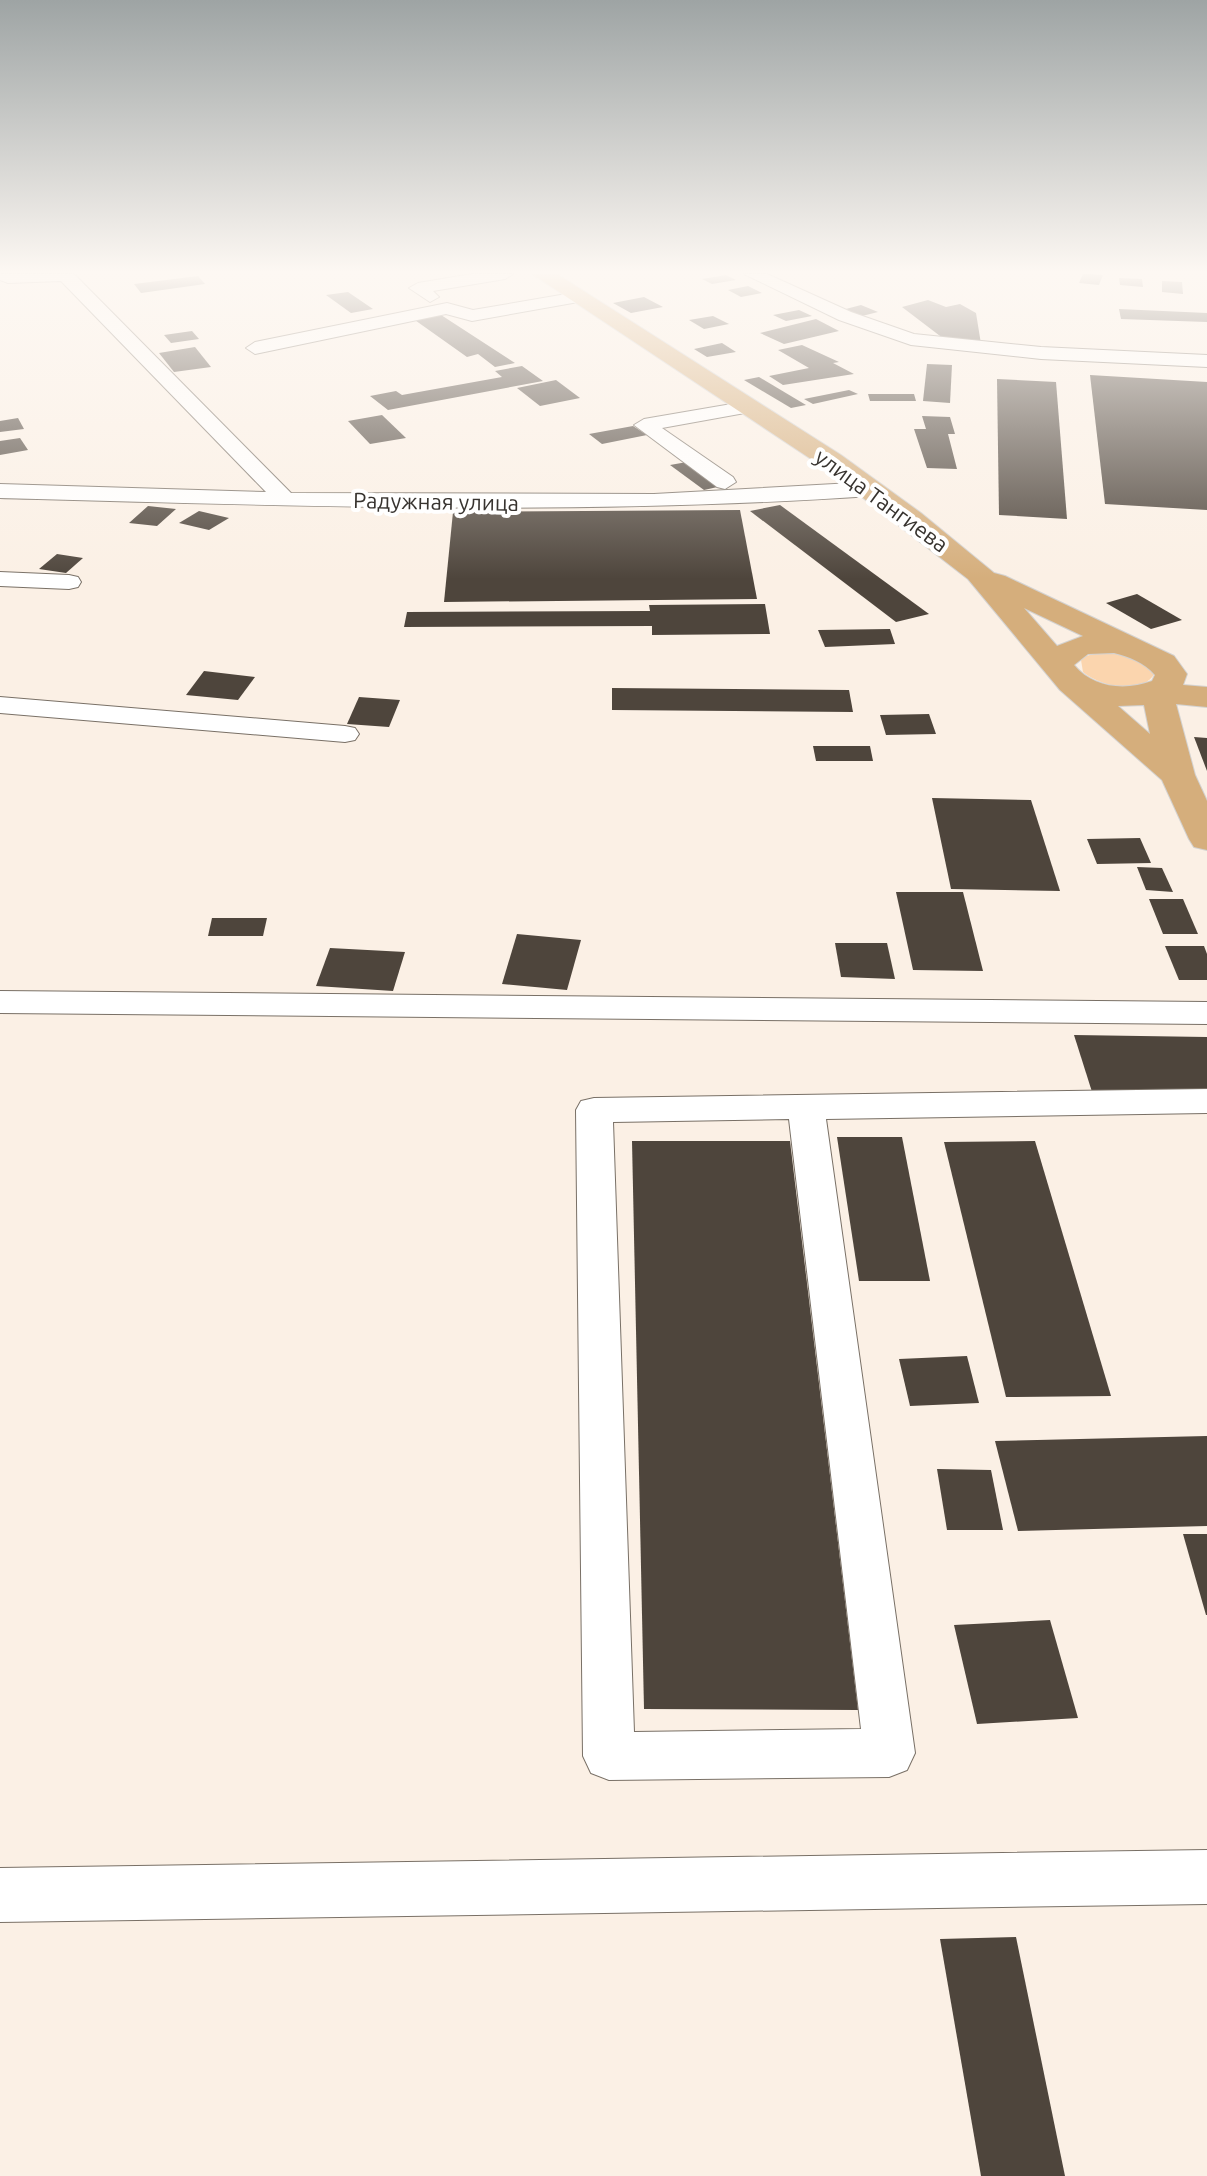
<svg xmlns="http://www.w3.org/2000/svg" width="1207" height="2176" font-family="Ubuntu,sans-serif">
  <style>
    .green { fill: #fbd5ae }
    .building { fill: #4e453c }
    .lines { fill: none; stroke-linecap: round; stroke-linejoin: round }
    .minor-casing { stroke: #797066; stroke-width: 2 }
    .major-casing { stroke: #d3d2d1; stroke-width: 2 }
    .minor { fill: #fff; fill-rule: evenodd }
    .major { fill: #d5ae7c; fill-rule: evenodd }
    .labels { text-anchor: middle; dominant-baseline: central; stroke-width: 8; stroke-linejoin: round; paint-order: stroke }
    .far-street-label { font-size: 22px; fill: #37332f; stroke: #fff }
  </style>
  <rect width="100%" height="100%" fill="#fbf0e5"/>
  <path class="green" d="M1106 651 1130 654 1155 673C1141 697 1100 686 1083 672L1081 660 1086 656Z"/>
  <g class="building">
    <polygon points="1083,274 1092,274 1103,275 1099,285 1079,283"/>
    <polygon points="726,275 736,280 712,284 702,279"/>
    <polygon points="198,276 205,284 141,293 134,284"/>
    <polygon points="1119,278 1142,279 1143,287 1120,285"/>
    <polygon points="1162,281 1182,282 1183,294 1162,292"/>
    <polygon points="748,286 762,293 741,297 728,290"/>
    <polygon points="348,292 373,309 351,313 326,295"/>
    <polygon points="644,297 663,307 631,313 613,303"/>
    <polygon points="928,300 946,307 960,304 976,313 981,344 944,339 902,307"/>
    <polygon points="861,305 878,312 858,317 842,310"/>
    <polygon points="1119,309 1207,313 1207,322 1121,319"/>
    <polygon points="799,310 812,316 786,321 773,315"/>
    <polygon points="438,313 515,363 495,367 478,354 467,357 412,318"/>
    <polygon points="713,316 729,324 704,329 689,320"/>
    <polygon points="816,319 839,331 784,344 760,333"/>
    <polygon points="192,331 199,339 171,343 164,335"/>
    <polygon points="722,343 736,352 707,357 694,349"/>
    <polygon points="802,345 839,362 833,363 854,374 783,385 769,376 809,368 778,350"/>
    <polygon points="195,347 211,367 174,372 159,353"/>
    <polygon points="927,364 952,365 950,403 923,401"/>
    <polygon points="522,366 543,381 388,410 370,396 396,391 402,395 502,377 495,371"/>
    <polygon points="1090,375 1207,382 1207,510 1105,504"/>
    <polygon points="759,377 806,405 791,408 744,380"/>
    <polygon points="997,379 1056,382 1067,519 999,515"/>
    <polygon points="556,380 580,398 540,406 517,388"/>
    <polygon points="849,390 858,394 813,404 804,399"/>
    <polygon points="868,394 914,394 916,401 870,401"/>
    <polygon points="382,415 406,438 370,444 348,421"/>
    <polygon points="922,416 950,417 955,434 948,434 957,469 927,468 914,429 926,429"/>
    <polygon points="18,418 24,429 0,432 0,421"/>
    <polygon points="633,426 647,435 602,444 589,434"/>
    <polygon points="20,438 28,450 0,455 0,441"/>
    <polygon points="687,462 722,486 704,490 670,465"/>
    <polygon points="780,505 929,614 896,622 750,511"/>
    <polygon points="148,506 176,509 157,526 129,523"/>
    <polygon points="740,510 757,599 444,602 453,512"/>
    <polygon points="199,511 229,518 209,530 179,523"/>
    <polygon points="57,554 83,558 66,573 39,569"/>
    <polygon points="1137,594 1182,620 1151,629 1106,603"/>
    <polygon points="765,604 770,634 652,635 652,626 404,627 407,612 650,611 649,605"/>
    <polygon points="890,629 895,644 825,647 818,630"/>
    <polygon points="204,671 255,677 238,700 186,695"/>
    <polygon points="612,688 849,690 853,712 612,710"/>
    <polygon points="359,697 400,700 389,727 347,724"/>
    <polygon points="929,714 936,734 886,735 880,715"/>
    <polygon points="1194,737 1207,738 1207,771"/>
    <polygon points="813,746 870,746 873,761 816,761"/>
    <polygon points="932,798 1031,800 1060,891 951,889"/>
    <polygon points="1140,838 1151,863 1097,864 1087,839"/>
    <polygon points="1137,867 1162,868 1173,892 1146,890"/>
    <polygon points="896,892 963,892 983,971 913,970"/>
    <polygon points="1149,899 1183,899 1198,934 1163,934"/>
    <polygon points="212,918 267,918 263,936 208,936"/>
    <polygon points="517,934 581,940 567,990 502,984"/>
    <polygon points="835,943 887,943 895,979 841,977"/>
    <polygon points="1165,946 1204,946 1207,954 1207,980 1179,980"/>
    <polygon points="330,948 405,952 393,991 316,986"/>
    <polygon points="1074,1035 1207,1037 1207,1095 1093,1095"/>
    <polygon points="837,1137 902,1137 930,1281 859,1281"/>
    <polygon points="632,1141 790,1141 858,1710 644,1709"/>
    <polygon points="1035,1141 1111,1396 1006,1397 944,1142"/>
    <polygon points="967,1356 979,1403 910,1406 899,1359"/>
    <polygon points="1207,1436 1207,1526 1018,1531 995,1441"/>
    <polygon points="937,1469 991,1470 1003,1530 947,1530"/>
    <polygon points="1183,1534 1207,1534 1207,1615 1206,1615"/>
    <polygon points="1050,1620 1078,1718 977,1724 954,1625"/>
    <polygon points="1016,1937 1065,2176 981,2176 940,1939"/>
  </g>
  <g class="lines">
    <defs>
      <g id="minor">
        <path d="M0 274H74L291 493 654 494 871 482 882 489 871 496C580 516 291 506 0 498V484L266 492 61 281 8 283 0 280Z"/>
        <polygon points="472,274 513,274 505,279 433,291 439,297 430,302 409,288 418,283"/>
        <polygon points="744,274 767,274 851,312 914,334 1041,347 1207,355 1207,367 1041,359 911,345 839,320"/>
        <polygon points="578,292 587,297 584,301 472,321 446,314 255,354 246,348 255,342 447,303 473,310"/>
        <polygon points="749,401 756,403 759,407 756,411 662,428 733,477 736,482 725,489 717,487 634,425 644,419"/>
        <polygon points="0,572 69,575 78,577 81,582 78,587 69,589 0,586"/>
        <polygon points="0,697 345,726 355,728 359,734 355,740 345,742 0,713"/>
        <polygon points="0,991 1207,1002 1207,1024 0,1013"/>
        <path d="M1207 1089V1113L826 1119 915 1753 907 1770 889 1777 609 1780 591 1773 583 1756 576 1110 581 1101 594 1098ZM789 1119 861 1729 634 1732 613 1122Z"/>
        <polygon points="1207,1850 1207,1904 0,1922 0,1868"/>
      </g>
      <path id="major" d="M532 274H557L841 455 921 513 994 573 1005 576 1174 656 1187 674 1183 685 1207 687V707L1176 704 1195 775 1207 801V850L1194 847 1189 839 1162 780 1060 690 968 579 823 467ZM1024 608 1083 636 1057 646ZM1114 653C1129 657 1144 662 1155 675L1152 681C1125 691 1093 688 1074 665L1088 654ZM1144 705 1150 734 1118 706Z"/>
    </defs>
    <use href="#minor" class="minor-casing"/>
    <use href="#major" class="major-casing"/>
    <use href="#minor" class="minor"/>
    <use href="#major" class="major"/>
  </g>
  <linearGradient id="sky" x2="0" y2="1"><stop stop-color="#9ea4a4"/><stop offset="0.47" stop-color="#fdf8f3"/><stop offset="1" stop-color="#fdf8f3" stop-opacity="0"/></linearGradient>
  <rect width="1207" height="579" fill="url(#sky)"/>
  <g class="labels">
    <g class="far-street-label">
      <text transform="translate(882 500) rotate(36)">улица Тангиева</text>
      <text transform="translate(436 501) rotate(1)">Радужная улица</text>
    </g>
  </g>
</svg>
